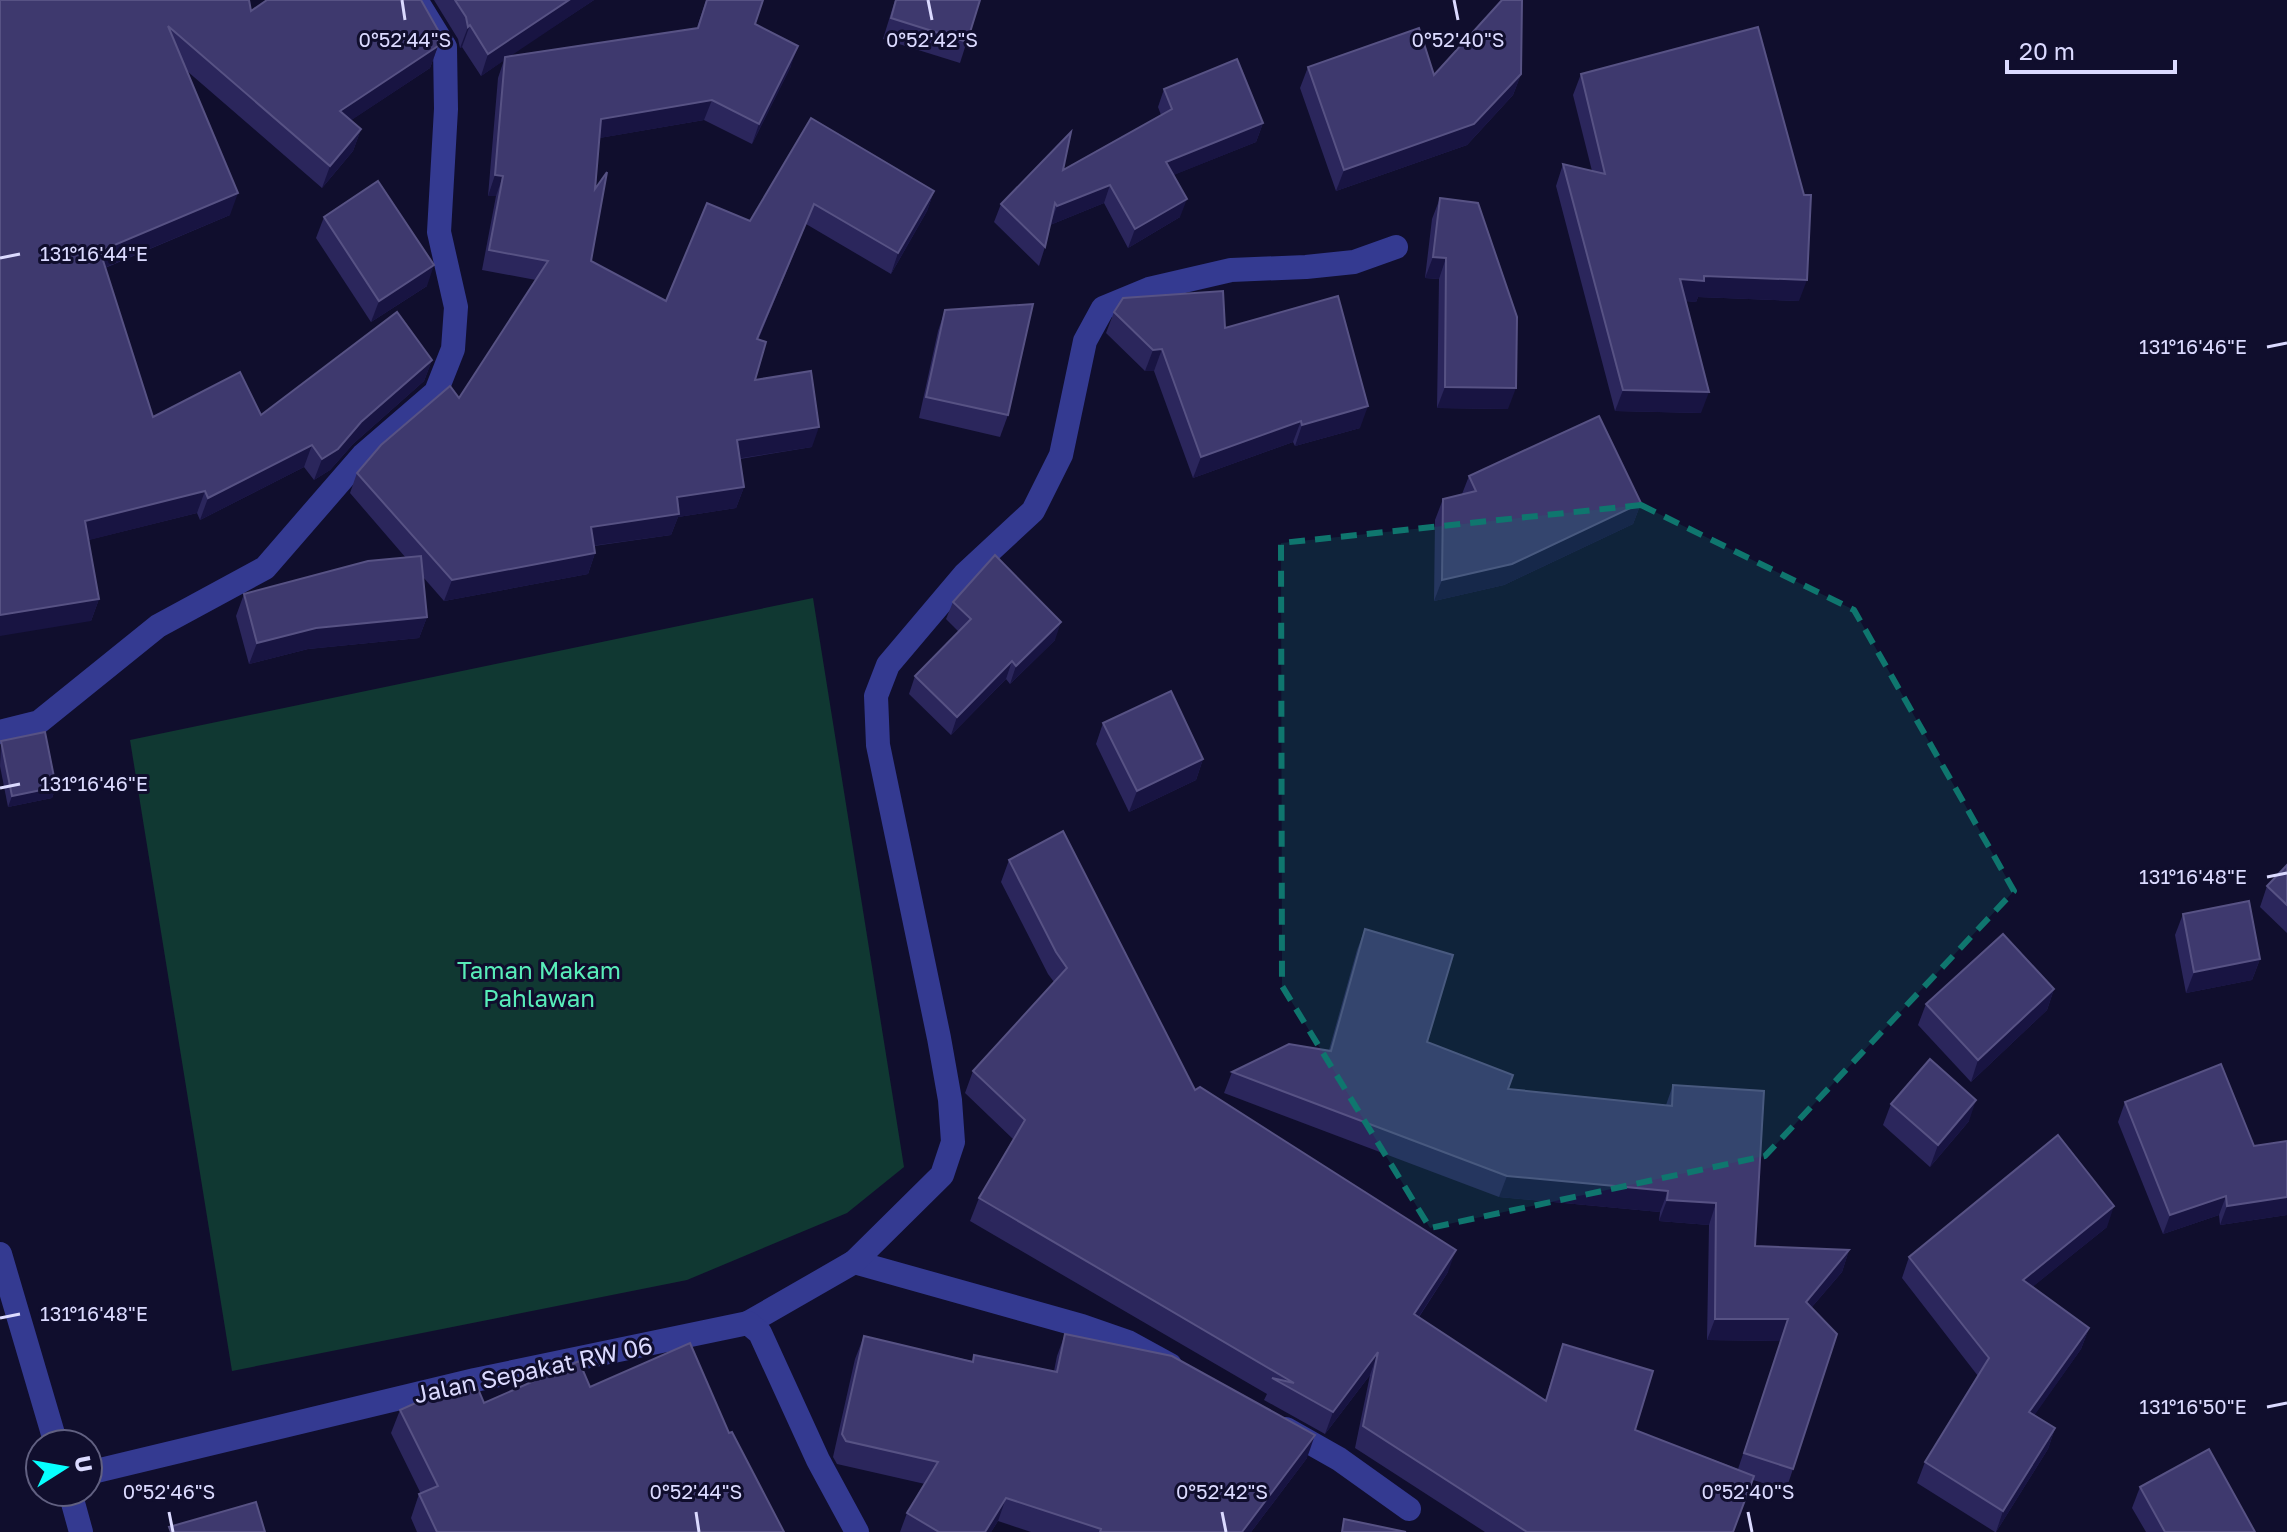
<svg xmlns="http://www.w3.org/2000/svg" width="2287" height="1532" font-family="'Golos Text',sans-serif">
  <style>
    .green { fill: #103832 }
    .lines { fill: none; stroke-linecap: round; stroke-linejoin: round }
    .street { stroke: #343a91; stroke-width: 24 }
    .wall { fill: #2b265c }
    .shaded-wall { fill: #181442 }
    .building { fill: #3e396e; stroke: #575284; stroke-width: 2 }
    .marked { fill: #0f766e; fill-opacity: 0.2; stroke: #0f766e; stroke-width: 6; stroke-dasharray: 16 10; stroke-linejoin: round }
    .ticks { fill: none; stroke: #dbdaff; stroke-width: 3 }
    .labels { text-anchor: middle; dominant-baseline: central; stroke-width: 6; stroke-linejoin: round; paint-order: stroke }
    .park-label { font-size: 24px; fill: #58edb9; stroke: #100e2d }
    .street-label { font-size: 24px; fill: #dbdaff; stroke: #100e2d }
    .ticks-label { font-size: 20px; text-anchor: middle; fill: #dbdaff; stroke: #100e2d; stroke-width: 6; stroke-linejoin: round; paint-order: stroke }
  </style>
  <rect width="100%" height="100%" fill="#100e2d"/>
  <polygon class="green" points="813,598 904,1167 847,1213 687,1280 232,1371 130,740"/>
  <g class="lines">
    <g class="street">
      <polyline points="0,732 39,722 158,626 265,568 363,455 436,392 453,349 456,307 439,232 446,109 445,47 416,0"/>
      <polyline points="0,1254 56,1444"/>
      <polyline points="854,1262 1082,1326 1128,1342 1170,1365"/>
      <polyline points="748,1323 854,1262 942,1175 953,1142 950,1100 939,1038 878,745 876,696 888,665 965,574 1033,511 1061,455 1085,341 1103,308 1149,289 1231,270 1306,267 1354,262 1396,247"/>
      <polyline points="1286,1429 1339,1459 1409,1509"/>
      <polyline points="88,1473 475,1380 748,1323 760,1333 818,1460 857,1532"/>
      <polyline points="70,1492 81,1532"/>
    </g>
  </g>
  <g class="wall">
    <polygon points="0,0 251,11 438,46 430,68 351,120 361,129 353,151 322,188 187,71 230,215 105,268 153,417 261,415 432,360 424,381 353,444 330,470 314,480 304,467 200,520 197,513 88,540 99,599 91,621"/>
    <polygon points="434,0 594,0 509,56 697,28 706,0 763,0 755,24 791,66 752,144 704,120 599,138 591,261 666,301 750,221 811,118 934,191 927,211 891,274 806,224 758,340 755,380 812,447 740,459 744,487 736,508 678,517 671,535 594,546 595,553 588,574 444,601 423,577 427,617 419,638 308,649 249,664 236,616 244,594 406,558 350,493 357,473 459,398 536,280 482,270 496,196 488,196 498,78 504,60 481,76 462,47 460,48 458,39"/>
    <polygon points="895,0 980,0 960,63 883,39"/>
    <polygon points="1308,67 1434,75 1521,74 1513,95 1467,145 1336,191 1300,88"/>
    <polygon points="1581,74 1799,301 1698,297 1696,302 1686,301 1701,413 1615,411 1556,186 1563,164 1592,171 1573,95"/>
    <polygon points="1164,89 1263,123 1256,142 1173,175 1180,217 1128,248 1104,203 1050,225 1045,247 1039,266 994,222 1001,204 1161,115 1158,107"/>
    <polygon points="1440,198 1508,409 1437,408 1439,279 1425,278 1432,219"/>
    <polygon points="324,217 427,286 371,322 316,238"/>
    <polygon points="945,310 1008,415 1000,437 919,418 938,331"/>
    <polygon points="1114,312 1225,328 1360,428 1295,446 1293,442 1193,478 1154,371 1145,371 1106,333"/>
    <polygon points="1469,476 1641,503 1633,524 1504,585 1434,601 1435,520 1443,499 1462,494"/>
    <polygon points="953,602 1055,640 1010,684 1006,679 951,735 909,694 915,676 959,632 946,619"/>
    <polygon points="1103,723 1203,759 1196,780 1129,812 1096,744"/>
    <polygon points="1,741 56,787 52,798 8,807 0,766"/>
    <polygon points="1009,860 1195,1090 1448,1272 1419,1317 1545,1400 1563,1344 1635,1430 1738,1469 1781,1341 1707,1340 1709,1225 1659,1221 1660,1212 1499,1197 1224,1093 1232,1072 1329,1050 1357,950 1365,929 1427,1042 1508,1089 1666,1105 1673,1085 1755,1246 1849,1250 1842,1272 1811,1308 1793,1469 1786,1490 1753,1480 1733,1532 1485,1532 1355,1448 1370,1375 1325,1434 1264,1400 1267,1394 970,1221 979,1198 1013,1139 965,1093 973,1071 1054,982 1048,974 1001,882"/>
    <polygon points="2287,865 2287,933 2260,907 2267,886"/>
    <polygon points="2183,914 2260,959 2252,980 2186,993 2175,935"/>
    <polygon points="2054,989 2047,1010 1971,1082 1918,1025 1926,1004"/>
    <polygon points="2125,1102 2254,1146 2287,1141 2287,1215 2220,1225 2219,1215 2163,1234 2118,1122"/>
    <polygon points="1891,1104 1969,1121 1930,1167 1883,1125"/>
    <polygon points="2107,1227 2032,1287 2089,1328 2081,1349 2034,1415 2055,1428 2048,1449 1996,1532 1995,1532 1917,1483 1925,1462 1978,1376 1902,1278 1909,1257"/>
    <polygon points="1065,1334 1307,1458 1251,1532 1031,1532 998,1521 991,1532 900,1532 907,1513 925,1484 837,1464 833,1457 855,1359 864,1336 972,1361 974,1355 1054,1371 1057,1356"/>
    <polygon points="590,1387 729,1433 784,1532 417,1532 411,1518 419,1494 421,1494 391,1433 400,1410 484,1403"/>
    <polygon points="2140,1487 2255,1532 2146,1532 2132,1508"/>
  </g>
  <g class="shaded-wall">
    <polygon points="569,0 594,0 481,76 488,54"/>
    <polygon points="470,25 462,47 460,48 468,27"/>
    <polygon points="438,46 430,68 332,133 340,111"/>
    <polygon points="798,46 791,66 752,144 759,124"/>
    <polygon points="1521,74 1513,95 1467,145 1336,191 1344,170"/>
    <polygon points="712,100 704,120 594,139 601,119"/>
    <polygon points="1263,123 1256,142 1159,181 1166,162"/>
    <polygon points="361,129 353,151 322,188 330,166"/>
    <polygon points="495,175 503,176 496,196 488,196"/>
    <polygon points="1110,185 1104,203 1050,225 1057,206"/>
    <polygon points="934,191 927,211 891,274 898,253"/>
    <polygon points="238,193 230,215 92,273 100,251"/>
    <polygon points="1187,199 1180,217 1128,248 1135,229"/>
    <polygon points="814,204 806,224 750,360 757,339"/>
    <polygon points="1433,257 1446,258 1439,279 1425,278"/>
    <polygon points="434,265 427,286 371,322 379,301"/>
    <polygon points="1704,276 1807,280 1799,301 1698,297 1696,302 1673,300 1680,279"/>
    <polygon points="1162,349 1154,371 1145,371 1153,350"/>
    <polygon points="432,360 424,381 353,444 330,470 314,480 322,459 361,422"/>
    <polygon points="1445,387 1516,388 1508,409 1437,408"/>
    <polygon points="1623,390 1709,392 1701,413 1615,411"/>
    <polygon points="1368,406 1360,428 1295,446 1302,425"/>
    <polygon points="1301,421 1293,442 1193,478 1201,457"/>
    <polygon points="819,427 812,447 729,460 737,440"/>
    <polygon points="312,445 304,467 200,520 208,498"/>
    <polygon points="744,487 736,508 678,517 671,535 583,547 591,527 677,497"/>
    <polygon points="205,491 197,513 77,543 85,521"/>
    <polygon points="1641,503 1633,524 1504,585 1434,601 1442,580"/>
    <polygon points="595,553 588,574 444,601 452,580"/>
    <polygon points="99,599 91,621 0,636 0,615"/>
    <polygon points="427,617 419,638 308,649 249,664 257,643 316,628"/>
    <polygon points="1061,622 1055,640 1010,684 1016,666"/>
    <polygon points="1012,661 1006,679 951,735 957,717"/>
    <polygon points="1203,759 1196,780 1129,812 1137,791"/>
    <polygon points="56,787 52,798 8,807 12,796"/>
    <polygon points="2260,959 2252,980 2186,993 2194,972"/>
    <polygon points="2054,989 2047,1010 1971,1082 1978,1060"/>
    <polygon points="1976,1100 1969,1121 1930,1167 1938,1145"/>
    <polygon points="1507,1176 1668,1191 1660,1212 1499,1197"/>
    <polygon points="2226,1196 2219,1215 2163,1234 2170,1215"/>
    <polygon points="2287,1197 2287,1215 2220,1225 2227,1206"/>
    <polygon points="1667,1200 1716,1203 1709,1225 1659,1221"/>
    <polygon points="2114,1206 2107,1227 2015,1301 2023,1280"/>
    <polygon points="1456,1250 1448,1272 1406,1336 1414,1314"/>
    <polygon points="1849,1250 1842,1272 1798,1323 1806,1302"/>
    <polygon points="1715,1319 1788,1319 1781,1341 1707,1340"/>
    <polygon points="2089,1328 2081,1349 2022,1433 2029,1412"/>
    <polygon points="1378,1352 1370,1375 1325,1434 1333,1412"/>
    <polygon points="2055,1428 2048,1449 1996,1532 2003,1511"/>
    <polygon points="1315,1435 1307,1458 1251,1532 1242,1532"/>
    <polygon points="1006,1498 998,1521 991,1532 985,1532"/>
  </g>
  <g class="building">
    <polygon points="0,0 249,0 251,11 267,0 421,0 438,30 438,46 340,111 361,129 330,166 168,26 238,193 100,251 153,417 240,372 261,415 397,312 432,360 361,422 338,449 322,459 312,445 208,498 205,491 85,521 99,599 0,615"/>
    <polygon points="455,0 569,0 488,54 470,25 468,27 466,17"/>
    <polygon points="707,0 763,0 755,24 798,46 759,124 712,100 601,119 595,189 607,172 591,261 666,301 707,203 750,221 811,118 934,191 898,253 814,204 757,339 766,342 755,380 811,371 819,427 737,440 744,487 677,497 679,514 591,527 595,553 452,580 357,473 381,445 450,386 459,398 548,261 489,250 503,176 495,175 505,57 698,28"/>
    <polygon points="896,0 980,0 967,42 891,18"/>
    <polygon points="1502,0 1522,0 1521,74 1474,124 1344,170 1308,67 1419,28 1434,75"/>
    <polygon points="1758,27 1804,195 1811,195 1807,280 1704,276 1704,281 1680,279 1709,392 1623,390 1563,164 1605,174 1581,74"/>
    <polygon points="1237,59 1263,123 1166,162 1187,199 1135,229 1110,185 1057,206 1055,203 1045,247 1001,204 1071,132 1063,170 1172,109 1164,89"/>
    <polygon points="378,181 434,265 379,301 324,217"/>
    <polygon points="1440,198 1478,203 1517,317 1516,388 1445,387 1446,258 1433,257"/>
    <polygon points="1223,291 1225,328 1338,296 1368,406 1302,425 1301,421 1201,457 1162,349 1153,350 1114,312 1123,298"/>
    <polygon points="1033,304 1008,415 926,397 945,310"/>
    <polygon points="1599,416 1641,503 1512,564 1442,580 1443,499 1476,491 1469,476"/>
    <polygon points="995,555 1061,622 1016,666 1012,661 957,717 915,676 971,619 953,602"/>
    <polygon points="421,556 427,617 316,628 257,643 244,594 368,561"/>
    <polygon points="1171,691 1203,759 1137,791 1103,723"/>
    <polygon points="45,732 56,787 12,796 1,741"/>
    <polygon points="1063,831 1195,1090 1200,1087 1456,1250 1414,1314 1546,1401 1563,1344 1653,1371 1635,1430 1754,1476 1733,1532 1527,1532 1363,1426 1378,1352 1333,1412 1272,1378 1294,1383 979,1198 1025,1120 973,1071 1067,968 1056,952 1009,860"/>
    <polygon points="2287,865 2287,905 2267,886"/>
    <polygon points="2249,901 2260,959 2194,972 2183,914"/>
    <polygon points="1365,929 1453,955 1427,1042 1513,1075 1508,1089 1672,1106 1673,1085 1764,1091 1755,1246 1849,1250 1806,1302 1837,1334 1793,1469 1744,1453 1788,1319 1715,1319 1716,1203 1667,1200 1668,1191 1507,1176 1232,1072 1289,1044 1331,1051"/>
    <polygon points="2003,934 2054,989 1978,1060 1926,1004"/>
    <polygon points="1930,1059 1976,1100 1938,1145 1891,1104"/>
    <polygon points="2221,1064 2254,1146 2287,1141 2287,1197 2227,1206 2226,1196 2170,1215 2125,1102"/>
    <polygon points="2058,1135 2114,1206 2023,1280 2089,1328 2029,1412 2055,1428 2003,1511 1925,1462 1989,1358 1909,1257"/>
    <polygon points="1065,1334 1172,1356 1315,1435 1242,1532 1100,1532 1101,1529 1006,1498 985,1532 939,1532 907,1513 938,1462 846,1441 842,1434 864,1336 973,1362 974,1355 1057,1372"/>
    <polygon points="690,1343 729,1433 732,1432 784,1532 437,1532 419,1494 438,1486 400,1410 473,1377 484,1403 579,1361 590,1387"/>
    <polygon points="2209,1449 2255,1532 2165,1532 2140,1487"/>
    <polygon points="256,1502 265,1532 171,1532 169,1527"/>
    <polygon points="1344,1519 1406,1532 1342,1532"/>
  </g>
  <path class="marked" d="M1641 505 1854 610 2014 891 1765 1156 1430 1228 1282 986 1281 543Z"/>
  <path class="ticks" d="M402 0 405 20M928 0 932 20M1454 0 1458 20M0 258 20 254M2267 347 2287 343M0 788 20 784M2267 877 2287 873M0 1318 20 1314M2267 1407 2287 1403M169 1512 173 1532M696 1512 699 1532M1222 1512 1226 1532M1748 1512 1752 1532"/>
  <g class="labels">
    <g class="park-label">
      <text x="539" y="969">Taman Makam<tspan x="539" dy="28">Pahlawan</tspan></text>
    </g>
    <g class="street-label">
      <text transform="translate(533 1369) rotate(-12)">Jalan Sepakat RW 06</text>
    </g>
  </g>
  <g class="ticks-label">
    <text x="405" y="47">0°52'44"S</text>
    <text x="932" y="47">0°52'42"S</text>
    <text x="1458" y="47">0°52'40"S</text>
    <text x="94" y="261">131°16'44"E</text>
    <text x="2193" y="354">131°16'46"E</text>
    <text x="94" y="791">131°16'46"E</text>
    <text x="2193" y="884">131°16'48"E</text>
    <text x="94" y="1321">131°16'48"E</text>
    <text x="2193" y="1414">131°16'50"E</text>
    <text x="169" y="1499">0°52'46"S</text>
    <text x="696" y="1499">0°52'44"S</text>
    <text x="1222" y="1499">0°52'42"S</text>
    <text x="1748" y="1499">0°52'40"S</text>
  </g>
  <g transform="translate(64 1468) rotate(79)"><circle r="38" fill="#100e2d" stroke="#616081" stroke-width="2"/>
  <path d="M0-6L14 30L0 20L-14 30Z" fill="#06ffff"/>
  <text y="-12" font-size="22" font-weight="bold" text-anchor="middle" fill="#dbdaff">U</text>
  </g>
  <path d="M2007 60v12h168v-12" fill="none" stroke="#dbdaff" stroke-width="4"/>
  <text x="2019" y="60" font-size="24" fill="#dbdaff" stroke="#100e2d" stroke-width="6" paint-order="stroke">20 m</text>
</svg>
